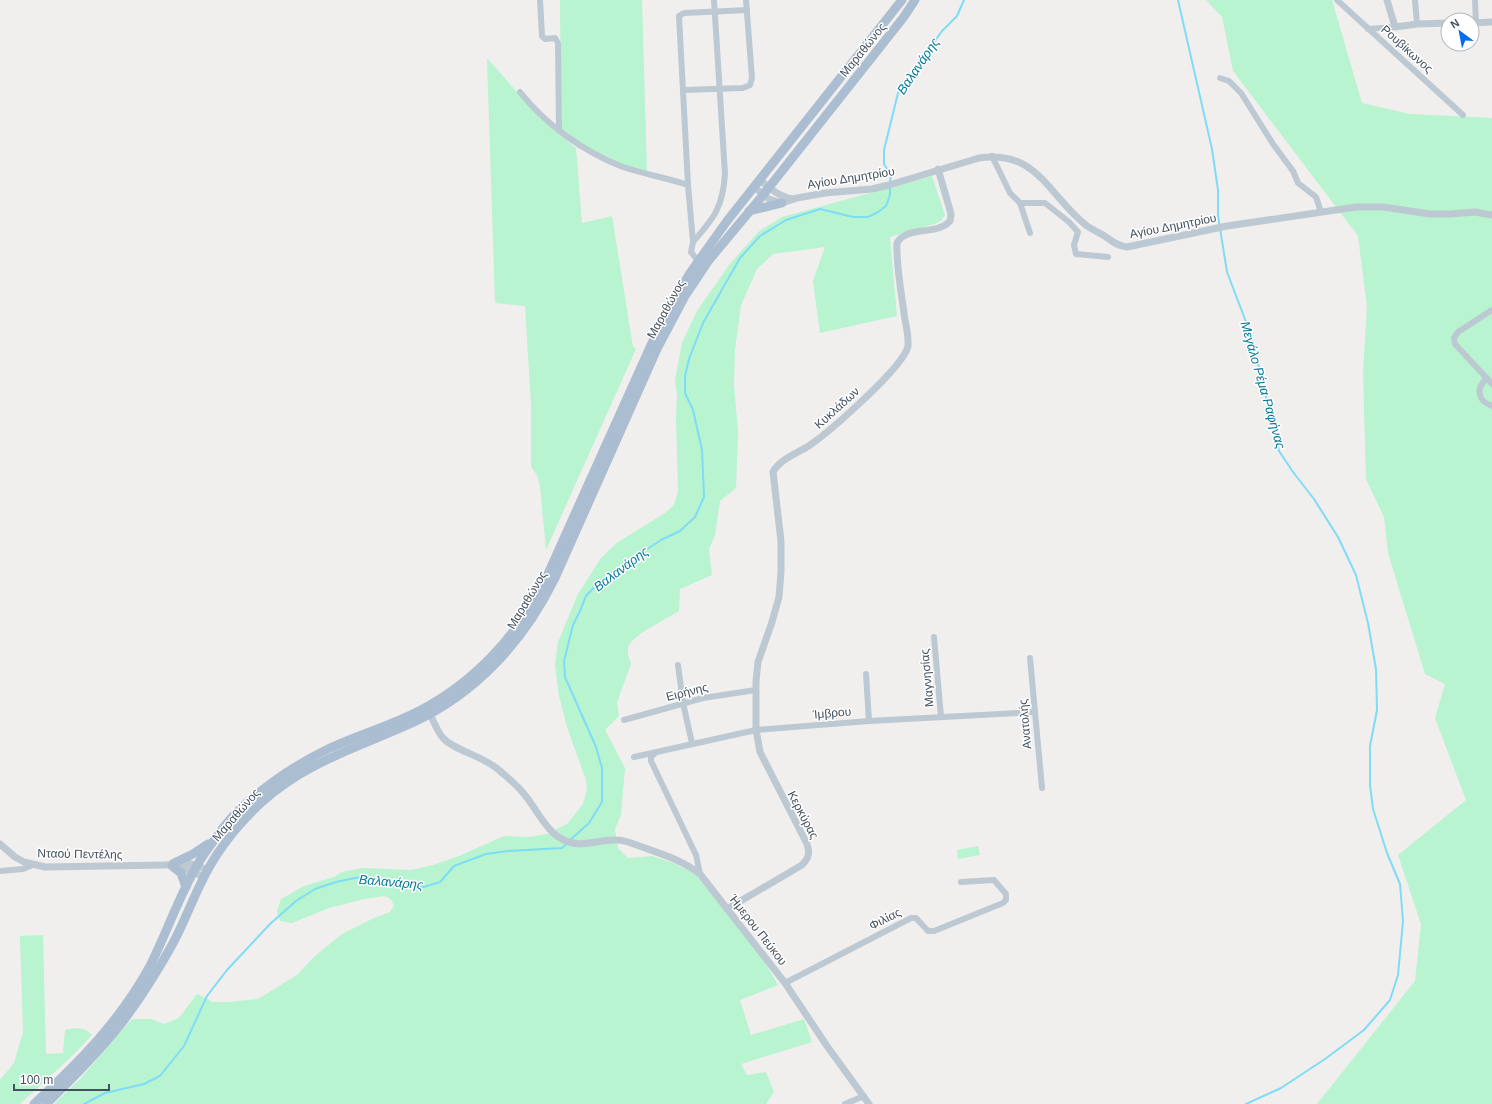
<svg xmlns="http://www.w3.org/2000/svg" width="1492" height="1104" font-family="Arial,sans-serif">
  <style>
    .green { fill: #b7f4cf }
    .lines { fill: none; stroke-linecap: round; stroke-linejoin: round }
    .stream { stroke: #7fdcf6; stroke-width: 2 }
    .minor { stroke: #bdc9d2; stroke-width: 6 }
    .tertiary { stroke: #bdc9d2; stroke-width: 7 }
    .primary { stroke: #aabdd1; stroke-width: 9 }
    .labels { text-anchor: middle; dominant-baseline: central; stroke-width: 3; stroke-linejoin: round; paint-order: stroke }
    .street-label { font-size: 12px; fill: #44515e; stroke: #fff }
    .water-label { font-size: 13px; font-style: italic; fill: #037a9c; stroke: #fff }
  </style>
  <rect width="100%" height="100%" fill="#f1eeee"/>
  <g class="green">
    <polygon points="560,0 642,0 647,172 626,166 583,145 561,129"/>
    <polygon points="1206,0 1332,0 1362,103 1410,114 1492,118 1492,1104 1317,1104 1415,981 1421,924 1398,855 1466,800 1435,718 1445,684 1425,674 1388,553 1384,517 1366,479 1363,373 1367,307 1358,236 1233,71 1222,17"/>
    <polygon points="487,58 539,117 576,148 582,223 612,216 633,347 636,349 546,550 540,486 537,475 531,467 531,404 525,306 495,303"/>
    <polygon points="932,176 945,215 941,221 934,224 890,237 897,316 820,333 813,281 825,247 773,254 757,269 741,305 735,350 734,385 738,431 736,488 720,501 715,535 709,549 712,575 680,589 679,611 641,633 631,642 628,647 628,655 631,664 617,702 619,716 605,730 625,768 621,815 615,829 618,848 628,858 652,856 673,863 695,874 759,952 778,985 740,1000 751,1035 804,1019 812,1042 741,1064 747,1075 766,1072 774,1092 766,1104 54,1104 80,1079 132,1019 151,1019 164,1024 179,1018 197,994 213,1002 227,1002 258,999 297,975 315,956 342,934 374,918 390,912 394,906 391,899 385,896 364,899 329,908 292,923 280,921 277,911 281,899 304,886 334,877 342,872 362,868 411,870 433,865 459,856 504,836 528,837 547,834 567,824 583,804 587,789 586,780 567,727 559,696 555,665 558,642 578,594 601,558 618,542 665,513 674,505 678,492 676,417 677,395 675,380 682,343 697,311 729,265 758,232 782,217"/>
    <polygon points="978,846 980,855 958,859 957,850"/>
    <path d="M43 935 46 1054 63 1053 65 1030C75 1028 84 1026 92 1035L72 1056 20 1104H0V1080L14 1063 23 1032 20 936Z"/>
  </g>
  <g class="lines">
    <g class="stream">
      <polyline points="1178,0 1212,149 1218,190 1218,216 1227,272 1251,335 1279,451 1293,472 1314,499 1338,537 1356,575 1368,623 1376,669 1377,710 1370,746 1370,785 1373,809 1387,853 1400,884 1403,921 1398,975 1390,1000 1364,1030 1325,1059 1281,1088 1246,1104"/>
      <polyline points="890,182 891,175 884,164 884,150 898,93 942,31 957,16 964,0"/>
      <polyline points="569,841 589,823 602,802 602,768 596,747 565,677 564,661 573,625 580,611 586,596 601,580 661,540 680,531 695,517 704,497 702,450 693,410 685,393 685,376 689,359 703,323 740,258 760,236 786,220 820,209 853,217 868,217 878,212 886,206 890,195 890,186"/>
      <polyline points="84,1104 105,1093 144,1084 160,1076 184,1046 207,996 227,970 270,924 296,901 315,889 336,882 360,877 424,887 440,882 454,866 486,854 508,851 562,848 566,844"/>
    </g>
    <g class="minor">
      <polyline points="540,0 542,36 545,39 555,38 558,43 559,130"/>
      <polyline points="1337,0 1463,115"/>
      <polyline points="1415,0 1417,24"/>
      <polyline points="1475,0 1476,22"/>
      <polyline points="1368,29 1395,27"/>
      <polyline points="1220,78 1229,81 1241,93 1273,144 1293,171 1298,183 1316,197 1321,212"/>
      <polyline points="684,90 743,88 750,85 752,78 746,0"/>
      <path d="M520 92C546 125 584 152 623 167 644 174 667 178 688 185"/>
      <polyline points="992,156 1010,193 1020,203 1045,203 1069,222 1078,232 1074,245 1076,254 1108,257"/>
      <polyline points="1020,203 1030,233"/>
      <path d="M693 242C714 218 723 207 725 174L714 0"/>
      <polyline points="698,261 691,252 693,242 688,185 679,16 684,13 747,10"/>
      <polyline points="1492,310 1458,332 1454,338 1455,344 1492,384"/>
      <path d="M1487 378C1475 389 1478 401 1492 406"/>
      <polyline points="934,637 941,717"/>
      <polyline points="1030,658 1042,788"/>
      <polyline points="678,665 683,703 692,743"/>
      <polyline points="866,674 869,721"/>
      <polyline points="624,720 703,698 756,690"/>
      <polyline points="655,753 651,757 651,761 696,855 700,874"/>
      <polyline points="634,757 756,730 869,721 1035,712"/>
      <polyline points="0,871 23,869 33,865"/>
      <polyline points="785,983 911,918 916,918 928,931 934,931 1003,903 1006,900 1006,894 994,880 961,882"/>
      <polyline points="845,1104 864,1096"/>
    </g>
    <g class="tertiary">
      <polyline points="1387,0 1395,27 1417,24 1448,23"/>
      <polyline points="1472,23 1492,22"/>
      <path d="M760 180C770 188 780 198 794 199"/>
      <path d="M754 187 769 199 782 203 797 198 825 193 872 189 889 185 979 158C1038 149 1048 196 1087 226 1092 229 1097 232 1103 235 1111 240 1116 246 1127 247L1227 226 1356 207H1383L1430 214H1450L1475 212 1492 215"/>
      <path d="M430 714C434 722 437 731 443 738 456 752 483 755 500 771 508 778 517 785 524 794 537 809 546 833 566 841 582 848 600 839 616 840 627 840 636 845 645 848 665 855 683 861 700 874L785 983 827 1046 869 1104"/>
      <path d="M0 844 15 857 24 862 45 867 166 865C184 860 191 863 208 870"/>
      <polyline points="174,866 193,872 204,877"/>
      <path d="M727 909 802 865C809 858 810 853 807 844L760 752 756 730V681L758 662 772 622 779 597 781 572V541L773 472C780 459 798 453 810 445 829 432 904 367 908 346 909 335 905 323 904 313 901 291 896 264 897 243 907 225 937 236 950 221L951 215 950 210 938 169"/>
    </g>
    <g class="primary">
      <polyline points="749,211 782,203"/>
      <polyline points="174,863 193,854 208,844"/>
      <polyline points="172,866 181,873 186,887"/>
      <path d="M34 1104C78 1063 121 1020 150 966 166 934 178 899 196 867 202 856 210 846 217 836 223 828 229 820 236 813 263 787 295 765 328 749 358 735 390 726 419 711 473 683 515 638 543 585L651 345 668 311 690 273 727 221 902 0"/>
      <path d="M46 1104C72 1079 98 1053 121 1024 140 999 157 972 172 945 183 925 191 903 201 883 215 853 238 824 262 802 306 762 359 747 412 723 476 694 524 641 555 578L657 349 685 296 709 260 759 200 903 18 915 0"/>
    </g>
  </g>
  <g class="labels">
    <g class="street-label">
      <text transform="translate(1407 49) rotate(42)">Ρουβίκωνος</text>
      <text transform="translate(863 50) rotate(-51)">Μαραθώνος</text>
      <text transform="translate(851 178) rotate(-9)">Αγίου Δημητρίου</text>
      <text transform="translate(1173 226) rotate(-11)">Αγίου Δημητρίου</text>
      <text transform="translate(666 309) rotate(-61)">Μαραθώνος</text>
      <text transform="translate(837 408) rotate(-42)">Κυκλάδων</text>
      <text transform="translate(527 600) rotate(-59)">Μαραθώνος</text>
      <text transform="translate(927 678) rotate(-95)">Μαγνησίας</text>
      <text transform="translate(687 692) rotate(-14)">Ειρήνης</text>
      <text transform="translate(832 713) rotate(-5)">Ίμβρου</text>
      <text transform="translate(1025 724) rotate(-95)">Ανατολής</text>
      <text transform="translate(236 815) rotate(-49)">Μαραθώνος</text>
      <text transform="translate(803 815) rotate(62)">Κερκύρας</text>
      <text transform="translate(80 854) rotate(1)">Νταού Πεντέλης</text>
      <text transform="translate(885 919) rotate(-27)">Φιλίας</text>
      <text transform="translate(758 930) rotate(52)">Ήμερου Πεύκου</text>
    </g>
    <g class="water-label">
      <text transform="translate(918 66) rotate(-56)">Βαλανάρης</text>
      <text transform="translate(1263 385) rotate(74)">Μεγάλο Ρέμα Ραφήνας</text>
      <text transform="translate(621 569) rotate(-37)">Βαλανάρης</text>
      <text transform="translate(391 882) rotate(5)">Βαλανάρης</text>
    </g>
  </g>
  <g transform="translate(1460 32) rotate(328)"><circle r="19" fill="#ffffff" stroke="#b4b9bf"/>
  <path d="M0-3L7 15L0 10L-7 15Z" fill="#046bf5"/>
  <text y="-6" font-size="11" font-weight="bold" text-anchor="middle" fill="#44515e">N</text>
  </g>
  <path d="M14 1084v6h95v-6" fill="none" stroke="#44515e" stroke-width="2"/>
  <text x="20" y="1084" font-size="12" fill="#44515e" stroke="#ffffff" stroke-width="3" paint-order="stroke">100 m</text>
</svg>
